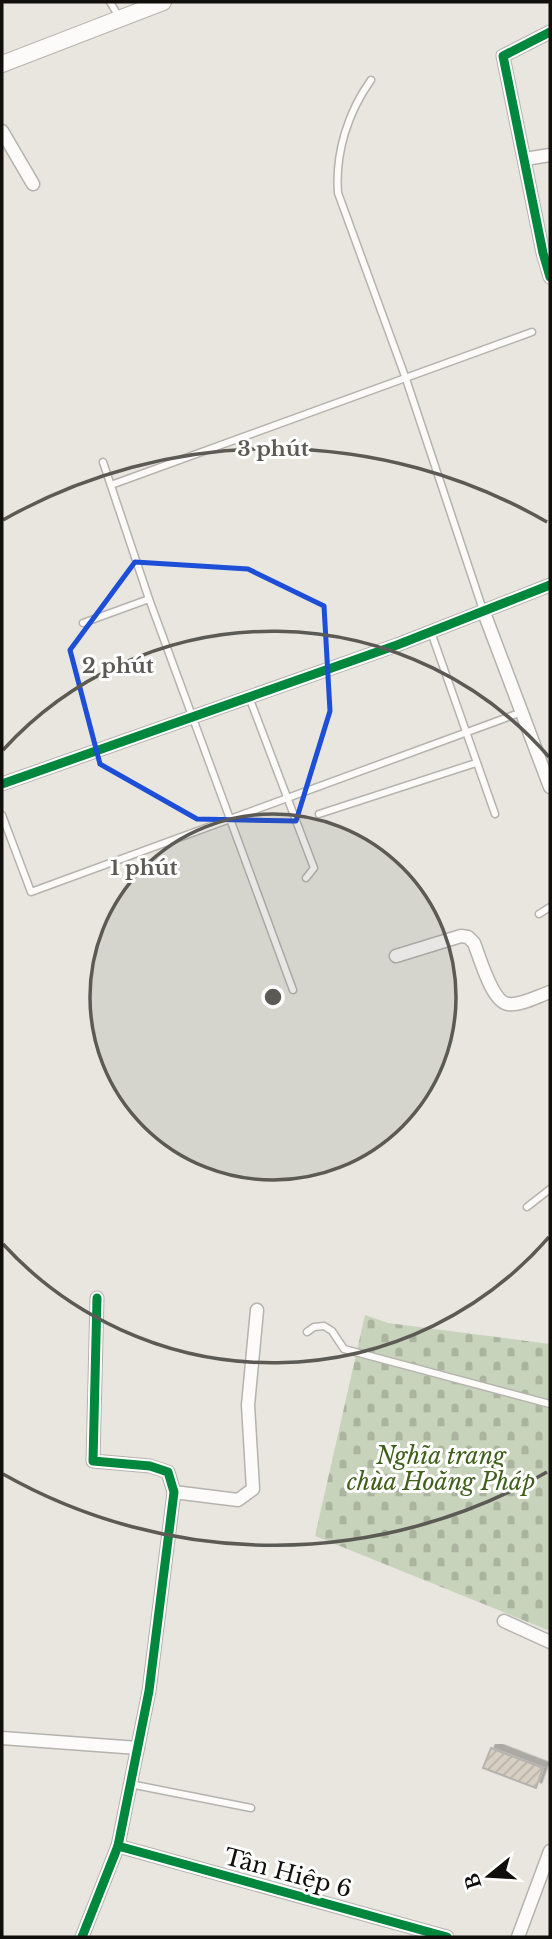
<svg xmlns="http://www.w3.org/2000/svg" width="552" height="1939" font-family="'Libre Baskerville',serif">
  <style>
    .cemetery { fill: url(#cemetery-stones) }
    .building { fill: url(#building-hatch); stroke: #b6b3af; stroke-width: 2; filter: url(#shadow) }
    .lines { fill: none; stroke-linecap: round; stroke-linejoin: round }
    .service-casing { stroke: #b5b3ae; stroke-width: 9 }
    .minor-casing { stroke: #b5b3ae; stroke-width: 15 }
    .tertiary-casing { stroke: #b5b3ae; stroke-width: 18 }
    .service { stroke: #fcfbfa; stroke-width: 6 }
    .minor { stroke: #fcfbfa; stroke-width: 12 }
    .tertiary { stroke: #fcfbfa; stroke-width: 16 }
    .cycleway-casing { stroke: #fff; stroke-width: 13 }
    .cycleway { stroke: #00873e; stroke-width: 9 }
    .marked { fill: none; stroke: #1d4ed8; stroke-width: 5; stroke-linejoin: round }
    .ring { fill: none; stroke: #5c5a55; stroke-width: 3.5 }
    .labels { text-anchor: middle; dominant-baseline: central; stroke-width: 6; stroke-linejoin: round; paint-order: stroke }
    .park-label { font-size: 23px; font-style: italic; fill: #3f601a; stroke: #fff }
    .street-label { font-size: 23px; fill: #100f0b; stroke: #fff }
    .centre { fill: #5c5a55; stroke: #fff; stroke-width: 3.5 }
    .ring-label { font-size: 21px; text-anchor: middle; font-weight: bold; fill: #5c5a55; stroke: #fff; stroke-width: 6; stroke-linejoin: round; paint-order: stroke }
  </style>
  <defs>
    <pattern id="cemetery-stones" width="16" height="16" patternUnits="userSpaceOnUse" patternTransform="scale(1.75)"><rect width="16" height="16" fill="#c8d3bb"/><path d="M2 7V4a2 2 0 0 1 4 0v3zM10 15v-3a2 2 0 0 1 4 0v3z" fill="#abb49f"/></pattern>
    <pattern id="building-hatch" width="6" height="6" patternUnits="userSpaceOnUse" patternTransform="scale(1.75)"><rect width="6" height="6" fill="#d7cfc2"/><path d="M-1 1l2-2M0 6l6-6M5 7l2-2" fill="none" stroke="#b8b1a5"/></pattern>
    <filter id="shadow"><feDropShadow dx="5.5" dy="-5.5" stdDeviation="0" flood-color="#0004"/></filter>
  </defs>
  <rect width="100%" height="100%" fill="#e8e6df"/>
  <polygon class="cemetery" points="365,1315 388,1323 550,1344 550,1631 315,1536"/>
  <polygon class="building" points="491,1748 543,1768 536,1788 483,1768"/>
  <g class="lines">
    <defs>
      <g id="service">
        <polyline points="110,2 119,17"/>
        <path d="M371 80C348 112 335 153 338 193L406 379 483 610"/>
        <polyline points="103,462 149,599 293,990"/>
        <polyline points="111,485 532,332"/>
        <polyline points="83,623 149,599"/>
        <polyline points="431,632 495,814"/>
        <polyline points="249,697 314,868 306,878"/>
        <polyline points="319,814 476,763"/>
        <polyline points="2,815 31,892 522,712"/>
        <polyline points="539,914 550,907"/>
        <polyline points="527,1207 550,1189"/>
        <polyline points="307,1332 314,1327 324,1326 332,1331 344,1349 550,1404"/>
        <polyline points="130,1784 251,1808"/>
      </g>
      <g id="minor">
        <polyline points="550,32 503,56 543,253 550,277"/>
        <polyline points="2,131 33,184"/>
        <polyline points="525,159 550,155"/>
        <polyline points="483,610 550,787"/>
        <polyline points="2,784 397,645 550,585"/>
        <path d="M396 956 461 936 468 937 474 943C480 958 492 1002 508 1004 520 1006 538 996 550 992"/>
        <polyline points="174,1492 238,1500 253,1489 248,1405 257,1310"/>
        <polyline points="504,1621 550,1642"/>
        <polyline points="2,1738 138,1748"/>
        <polyline points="118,1846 447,1937"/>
        <polyline points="82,1937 118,1846 149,1691 174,1492 168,1472 150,1466 93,1461 97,1298"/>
        <polyline points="518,1937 550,1851"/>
      </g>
      <polyline id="tertiary" points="2,64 163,2"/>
    </defs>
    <use href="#service" class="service-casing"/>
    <use href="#minor" class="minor-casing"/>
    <use href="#tertiary" class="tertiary-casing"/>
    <use href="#service" class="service"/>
    <use href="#minor" class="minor"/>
    <use href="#tertiary" class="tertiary"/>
    <defs>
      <g id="cycleway">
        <polyline points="550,32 503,56 543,253 550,277"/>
        <polyline points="2,784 397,645 550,585"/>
        <polyline points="118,1846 447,1937"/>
        <polyline points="82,1937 118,1846 149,1691 174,1492 168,1472 150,1466 93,1461 97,1298"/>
      </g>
    </defs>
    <use href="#cycleway" class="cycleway-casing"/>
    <use href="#cycleway" class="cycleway"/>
  </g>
  <path class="marked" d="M135 562 248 569 324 606 330 711 296 821 197 819 100 764 70 650Z"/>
  <circle cx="273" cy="997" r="183" fill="#5c5a55" fill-opacity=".12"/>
  <g class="ring">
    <circle cx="273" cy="997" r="183"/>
    <path d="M549 1237A366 366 0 0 1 3 1244M3 750A366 366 0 0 1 549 757"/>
    <path d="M547 1472A548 548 0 0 1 3 1474M3 520A548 548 0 0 1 547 522"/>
  </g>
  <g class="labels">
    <g class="park-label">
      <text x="441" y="1456">Nghĩa trang<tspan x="441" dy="26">chùa Hoằng Pháp</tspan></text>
    </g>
    <g class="street-label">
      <text transform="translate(288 1873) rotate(15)">Tân Hiệp 6</text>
    </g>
  </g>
  <circle cx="273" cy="997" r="10" class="centre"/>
  <g class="ring-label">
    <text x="273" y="456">3 phút</text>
    <text x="118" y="673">2 phút</text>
    <text x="144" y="875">1 phút</text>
  </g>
  <rect width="552" height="1939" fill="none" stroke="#100f0b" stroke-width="7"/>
  <g transform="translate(489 1876) rotate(252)" stroke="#ffffff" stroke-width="5" paint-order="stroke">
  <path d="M0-5L12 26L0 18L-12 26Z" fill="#100f0b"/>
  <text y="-10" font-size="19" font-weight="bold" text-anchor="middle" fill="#100f0b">B</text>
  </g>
</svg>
